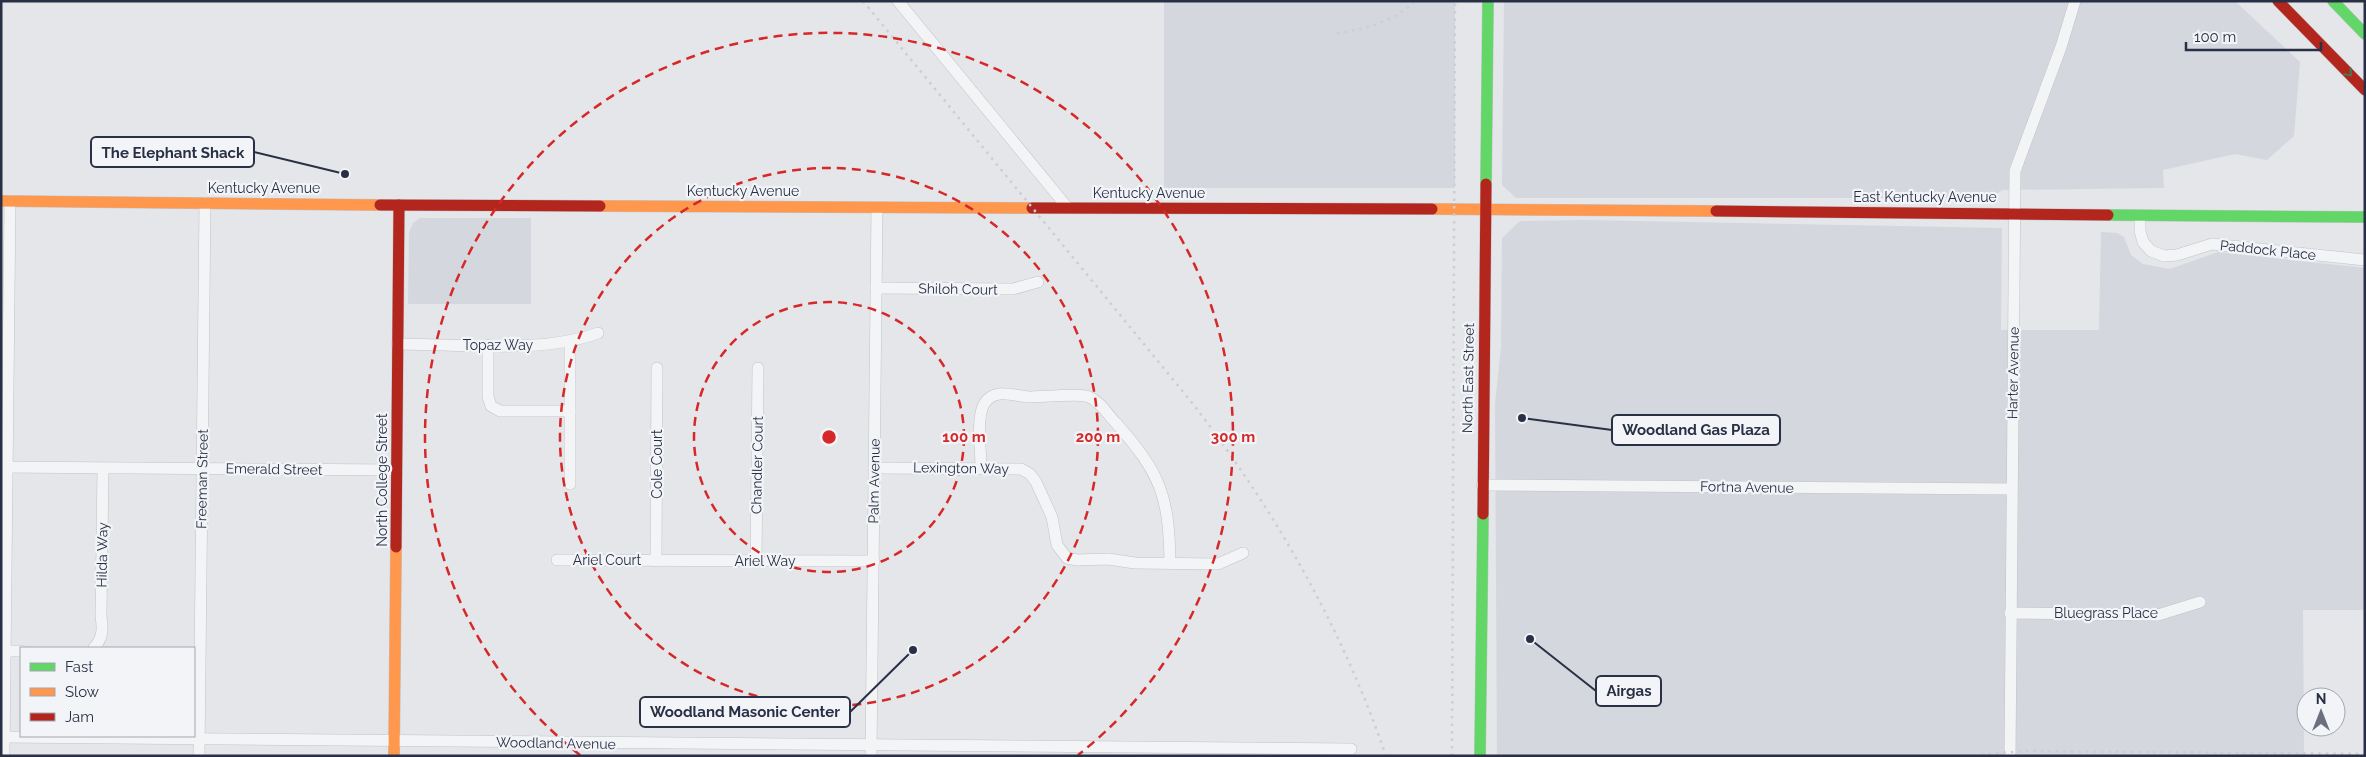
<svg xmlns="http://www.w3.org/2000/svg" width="2366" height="757" font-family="Raleway,sans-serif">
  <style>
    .built { fill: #d4d7de }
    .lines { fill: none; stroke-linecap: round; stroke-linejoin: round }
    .street-casing { stroke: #c1c3c7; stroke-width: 12 }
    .fast-casing { stroke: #c1c3c7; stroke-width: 12 }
    .slow-casing { stroke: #c1c3c7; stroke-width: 12 }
    .jam-casing { stroke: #c1c3c7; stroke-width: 12 }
    .street { stroke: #f3f4f6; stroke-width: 11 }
    .fast { stroke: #63d668; stroke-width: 11 }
    .slow { stroke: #ff974d; stroke-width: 11 }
    .jam { stroke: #b3261e; stroke-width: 11 }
    .rail { stroke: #ccced1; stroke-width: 2.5; stroke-dasharray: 2.5 5; stroke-linecap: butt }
    .oneway { stroke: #437b55 }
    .ring { fill: none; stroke: #d62828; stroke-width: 2.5; stroke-dasharray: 9 6 }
    .labels { text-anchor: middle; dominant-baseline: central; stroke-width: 4.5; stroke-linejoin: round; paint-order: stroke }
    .street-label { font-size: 14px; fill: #293045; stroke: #f2f4f8 }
    .centre { fill: #d62828; stroke: #f2f4f8; stroke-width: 2.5 }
    .ring-label { font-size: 15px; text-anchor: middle; font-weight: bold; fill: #d62828; stroke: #f2f4f8; stroke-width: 4.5; stroke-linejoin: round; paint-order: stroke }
    .leader { fill: none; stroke: #293045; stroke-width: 2 }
    .callout-dot { fill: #293045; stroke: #f2f4f8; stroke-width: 2 }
    .callout { fill: #f2f4f8; stroke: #293045; stroke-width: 2 }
    .callout-label { font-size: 15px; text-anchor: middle; font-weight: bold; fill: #293045 }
  </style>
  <rect width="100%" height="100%" fill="#e4e6e9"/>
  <g class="built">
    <rect x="1164" y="1" width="291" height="187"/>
    <polygon points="1504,1 2235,1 2300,62 2294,136 2267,160 2235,154 2163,170 2164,188 2003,190 1988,198 1516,198 1502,185"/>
    <polygon points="420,218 531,218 531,304 408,304 409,233 413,223"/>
    <polygon points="1584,220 2002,228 2001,330 2099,330 2101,232 2117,233 2124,237 2131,255 2143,264 2170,269 2218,252 2365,268 2365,610 2303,610 2304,756 1497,756 1495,404 1501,347 1502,238 1520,221"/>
  </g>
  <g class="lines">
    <defs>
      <g id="street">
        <polyline points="898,1 1067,207"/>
        <polyline points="2140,216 2140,231 2143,242 2151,251 2164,256 2177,255 2212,244 2365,260"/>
        <polyline points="876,288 1013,289 1038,282"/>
        <path d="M397 344C457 344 542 354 598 333"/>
        <polyline points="488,345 488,397 491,406 500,411 570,411"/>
        <polyline points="1,467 397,470"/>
        <polyline points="874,468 1021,469 1030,474 1036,482 1052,517 1057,545 1067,558 1077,560 1108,559 1135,563 1218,564 1243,553"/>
        <path d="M981 468C981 450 976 419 984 404 994 387 1014 396 1029 397 1042 397 1081 393 1089 397 1101 402 1107 414 1116 423 1161 474 1169 496 1170 563"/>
        <polyline points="570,484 570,341"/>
        <polyline points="1482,485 2012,489"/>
        <polyline points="557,560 874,561"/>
        <polyline points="656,561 657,368"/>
        <polyline points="756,561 758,368"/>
        <polyline points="2010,613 2158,615 2200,602"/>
        <path d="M94 648C103 638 103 629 101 616L103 469"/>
        <polyline points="5,651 21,651"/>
        <polyline points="1,737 1351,749"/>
        <polyline points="4,756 10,201"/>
        <polyline points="199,756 205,203"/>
        <polyline points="871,756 877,207"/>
        <polyline points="2010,756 2015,171 2061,47 2075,1"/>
      </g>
      <g id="fast">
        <polyline points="2333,1 2365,34"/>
        <polyline points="1486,184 1488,1"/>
        <polyline points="2108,215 2365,217"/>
        <polyline points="1480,756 1483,514"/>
      </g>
      <g id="slow">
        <polyline points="1,201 380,205"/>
        <polyline points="600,206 1032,208"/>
        <polyline points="1432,209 1716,211"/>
        <polyline points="394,756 396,547"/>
      </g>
      <g id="jam">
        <polyline points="2278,1 2365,90"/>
        <polyline points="380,205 600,206"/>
        <polyline points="1032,208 1432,209"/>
        <polyline points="1716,211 2108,215"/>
        <polyline points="1483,514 1486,184"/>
        <polyline points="396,547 399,205"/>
      </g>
    </defs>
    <use href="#street" class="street-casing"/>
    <use href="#fast" class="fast-casing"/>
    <use href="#slow" class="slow-casing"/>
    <use href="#jam" class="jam-casing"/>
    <use href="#street" class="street"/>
    <use href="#fast" class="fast"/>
    <use href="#slow" class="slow"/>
    <use href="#jam" class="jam"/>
    <g class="rail">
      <path d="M863 1 1193 404C1276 512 1342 628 1386 756"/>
      <path d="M1337 33C1366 29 1393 22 1415 1"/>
      <polyline points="1452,756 1455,1"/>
      <polyline points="1641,756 1677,756"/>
      <polyline points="1966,756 2024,751 2365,754"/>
    </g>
  </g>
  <defs><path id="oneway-chevron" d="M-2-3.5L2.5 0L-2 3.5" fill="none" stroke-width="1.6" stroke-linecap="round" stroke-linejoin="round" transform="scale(1.25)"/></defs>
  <use class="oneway" href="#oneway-chevron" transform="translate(2349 73) rotate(47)"/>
  <g class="ring">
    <circle cx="829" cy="437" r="135"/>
    <circle cx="829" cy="437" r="269"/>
    <path d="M580 755A404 404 0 1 1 1078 755"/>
  </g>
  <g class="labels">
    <g class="street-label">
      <text x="264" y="188">Kentucky Avenue</text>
      <text x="743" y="191">Kentucky Avenue</text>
      <text x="1149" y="193">Kentucky Avenue</text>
      <text x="1925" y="197">East Kentucky Avenue</text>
      <text transform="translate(2268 250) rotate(6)">Paddock Place</text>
      <text transform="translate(958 289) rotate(1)">Shiloh Court</text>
      <text x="498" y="345">Topaz Way</text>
      <text transform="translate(2013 373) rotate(-89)">Harter Avenue</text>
      <text transform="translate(1468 378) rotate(-89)">North East Street</text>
      <text transform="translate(657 464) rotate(-90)">Cole Court</text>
      <text transform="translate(757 465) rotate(-89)">Chandler Court</text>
      <text transform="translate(961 468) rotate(1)">Lexington Way</text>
      <text transform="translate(274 469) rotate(1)">Emerald Street</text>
      <text transform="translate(202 479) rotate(-89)">Freeman Street</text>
      <text transform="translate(382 480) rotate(-90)">North College Street</text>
      <text transform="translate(874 481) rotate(-89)">Palm Avenue</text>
      <text transform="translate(1747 487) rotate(1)">Fortna Avenue</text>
      <text transform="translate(102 555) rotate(-89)">Hilda Way</text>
      <text x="607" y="560">Ariel Court</text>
      <text x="765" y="561">Ariel Way</text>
      <text x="2106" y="613">Bluegrass Place</text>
      <text transform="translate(556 743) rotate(1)">Woodland Avenue</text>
    </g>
  </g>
  <circle cx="829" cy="437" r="8" class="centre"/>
  <g class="ring-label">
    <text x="964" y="442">100 m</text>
    <text x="1098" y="442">200 m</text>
    <text x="1233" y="442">300 m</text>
  </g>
  <path class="leader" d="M345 174L254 152M1522 418L1612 430M1530 639L1596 691M913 650L850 712"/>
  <g class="callout-dot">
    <circle cx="345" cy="174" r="5"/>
    <circle cx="1522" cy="418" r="5"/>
    <circle cx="1530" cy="639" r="5"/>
    <circle cx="913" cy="650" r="5"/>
  </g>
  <g class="callout">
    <rect x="91" y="137" width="163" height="30" rx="5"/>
    <rect x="1612" y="415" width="168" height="30" rx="5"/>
    <rect x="1596" y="676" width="65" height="30" rx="5"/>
    <rect x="640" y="697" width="210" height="30" rx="5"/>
  </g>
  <g class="callout-label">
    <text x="173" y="158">The Elephant Shack</text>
    <text x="1696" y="435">Woodland Gas Plaza</text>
    <text x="1629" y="696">Airgas</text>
    <text x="745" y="717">Woodland Masonic Center</text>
  </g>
  <rect width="2366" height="757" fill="none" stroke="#293045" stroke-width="5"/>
  <rect x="20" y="647" width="175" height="90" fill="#f2f4f8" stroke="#a2a6b0"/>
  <rect x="30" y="663" width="25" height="8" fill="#63d668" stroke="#a2a6b0"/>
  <text x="65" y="672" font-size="15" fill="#293045">Fast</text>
  <rect x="30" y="688" width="25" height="8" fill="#ff974d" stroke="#a2a6b0"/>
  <text x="65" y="697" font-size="15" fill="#293045">Slow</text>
  <rect x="30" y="713" width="25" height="8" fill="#b3261e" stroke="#a2a6b0"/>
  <text x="65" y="722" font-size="15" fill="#293045">Jam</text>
  <g transform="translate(2321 712)"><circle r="24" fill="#f2f4f8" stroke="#a2a6b0"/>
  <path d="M0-4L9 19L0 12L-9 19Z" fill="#6a707e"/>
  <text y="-8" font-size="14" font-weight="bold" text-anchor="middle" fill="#293045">N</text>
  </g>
  <path d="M2186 42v8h135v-8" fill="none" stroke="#293045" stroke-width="2.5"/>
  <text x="2194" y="42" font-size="15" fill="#293045" stroke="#f2f4f8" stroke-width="4" paint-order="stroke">100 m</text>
</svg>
